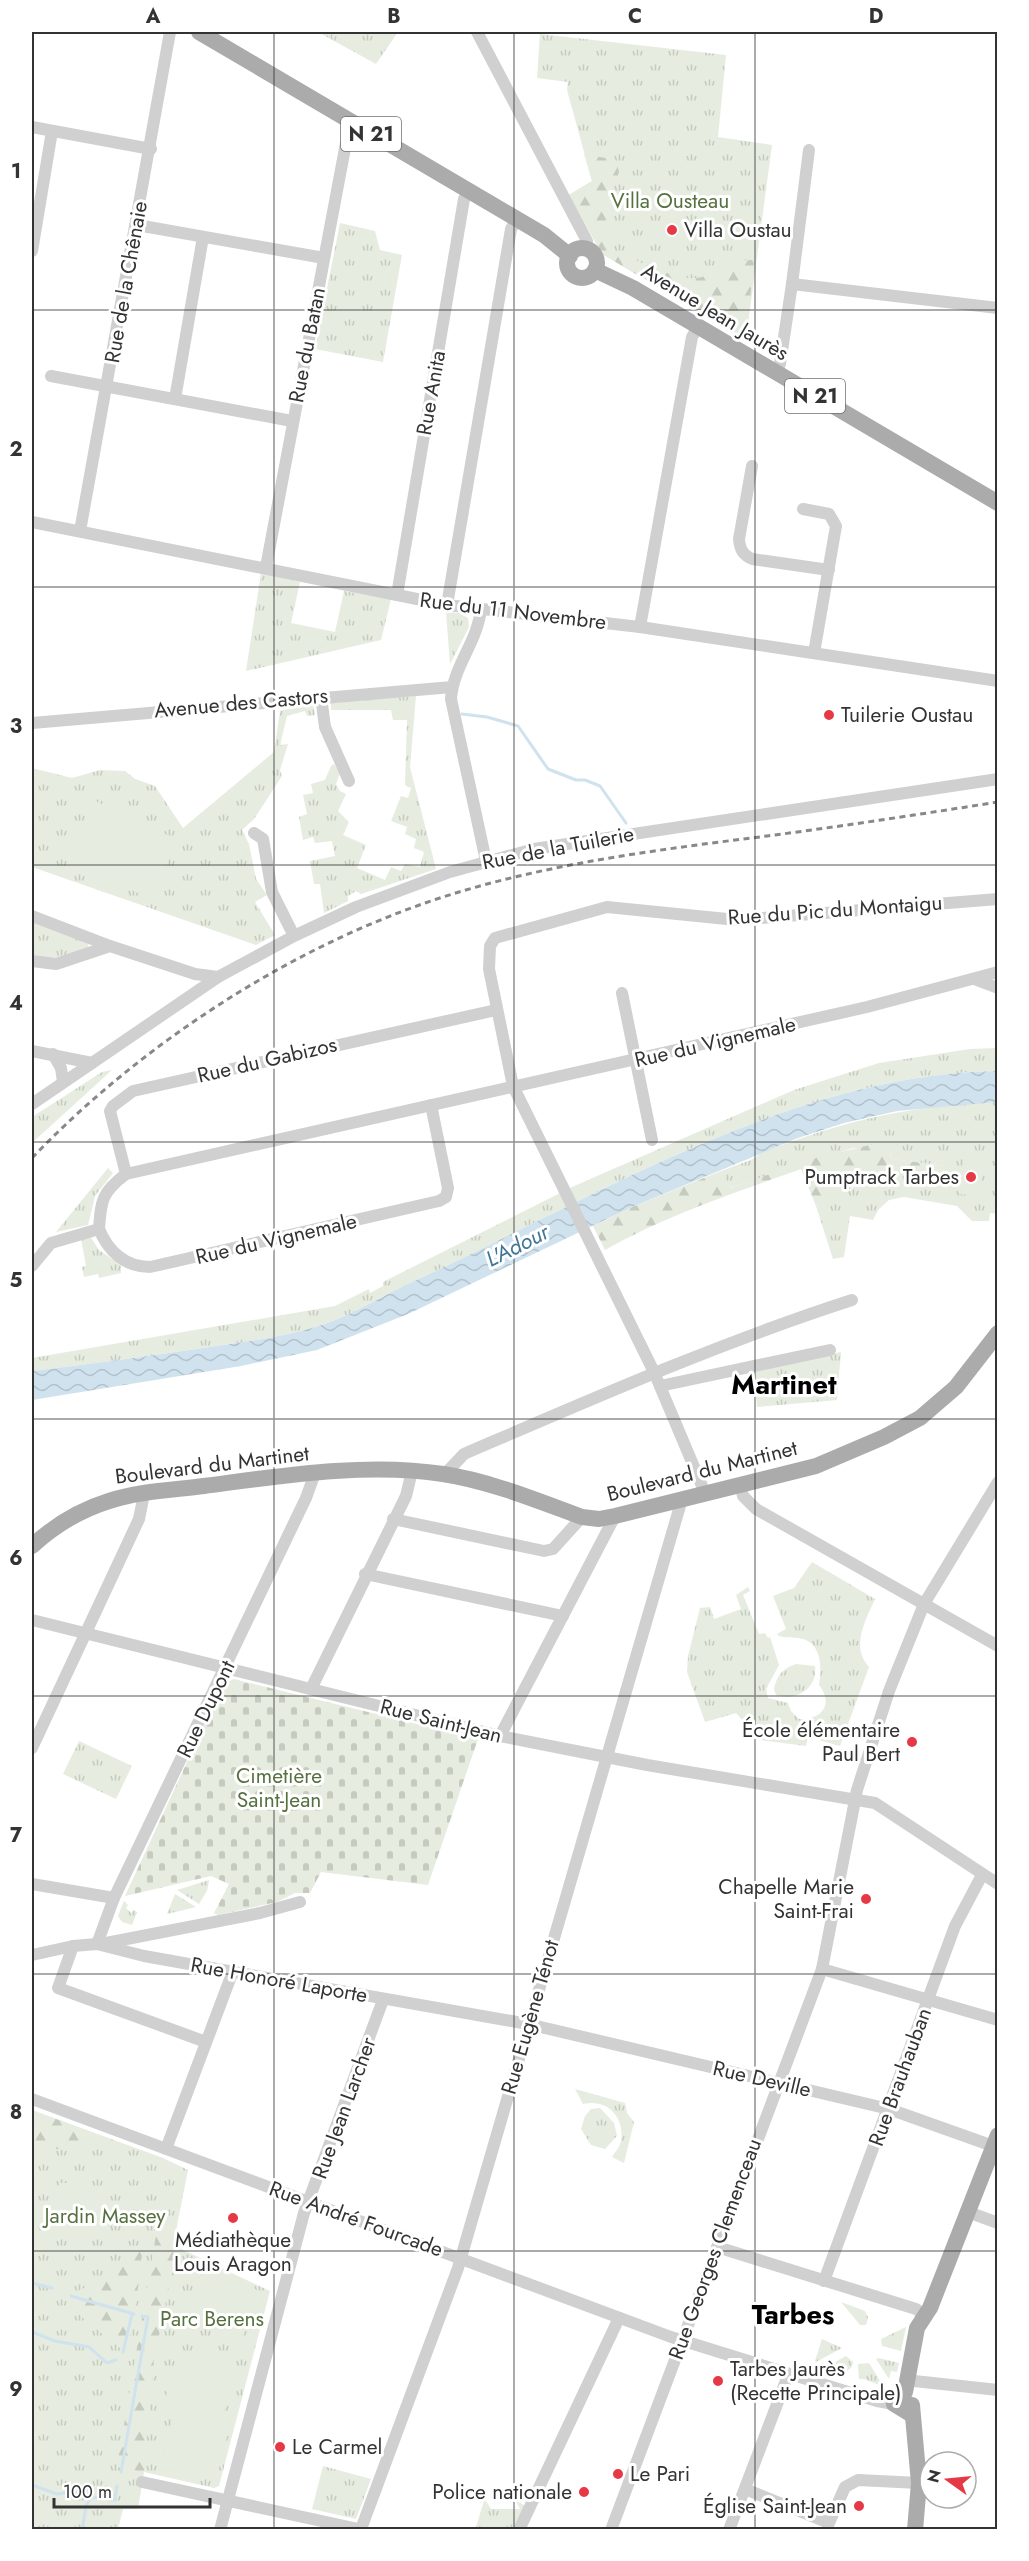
<svg xmlns="http://www.w3.org/2000/svg" width="1029" height="2561" font-family="Jost,sans-serif">
  <style>
    .grass { fill: url(#grass-tufts) }
    .forest { fill: url(#forest-firs) }
    .cemetery { fill: url(#cemetery-stones) }
    .pitch { fill: #e6ecdf }
    .water { fill: url(#water-waves) }
    .lines { fill: none; stroke-linecap: round; stroke-linejoin: round }
    .stream { stroke: #cfe2ee; stroke-width: 3 }
    .minor { stroke: #d0d0d0; stroke-width: 12 }
    .major { stroke: #ababab; stroke-width: 16 }
    .rail { stroke: #888; stroke-width: 3; stroke-dasharray: 6 4.5; stroke-linecap: butt }
    .grid { fill: none; stroke: #333; stroke-width: 1.5; stroke-opacity: 0.55 }
    .poi-dot { fill: #e63946; stroke: #fff; stroke-width: 2 }
    .labels { text-anchor: middle; dominant-baseline: central; stroke-width: 6; stroke-linejoin: round; paint-order: stroke }
    .shield { fill: #fff; stroke: #707070; stroke-width: 1.5 }
    .shield-label { font-size: 20px; font-weight: bold; fill: #333 }
    .park-label { font-size: 21px; fill: #56703f; stroke: #fff }
    .poi-label { font-size: 21px; fill: #333; stroke: #fff; text-anchor: start }
    .street-label { font-size: 21px; fill: #333; stroke: #fff }
    .water-label { font-size: 22px; font-style: italic; fill: #3f7597; stroke: #fff }
    .district-label { font-size: 27px; font-weight: bold; fill: #000; stroke: #fff }
    .neatline { fill: none; stroke: #333; stroke-width: 2 }
    .grid-label { font-size: 20px; text-anchor: middle; font-weight: bold; fill: #333 }
  </style>
  <defs>
    <pattern id="grass-tufts" width="24" height="20" patternUnits="userSpaceOnUse" patternTransform="scale(1.5)"><rect width="24" height="20" fill="#e6ecdf"/><path d="M3 7l-1-3M5 7V3M7 7l1-3M15 17l-1-3M17 17v-4M19 17l1-3" fill="none" stroke="#c6cbc0"/></pattern>
    <pattern id="forest-firs" width="22" height="20" patternUnits="userSpaceOnUse" patternTransform="scale(1.5)"><rect width="22" height="20" fill="#e6ecdf"/><path d="M5 1l3.5 6h-7zM16 11l3.5 6h-7z" fill="#c6cbc0"/></pattern>
    <pattern id="cemetery-stones" width="16" height="16" patternUnits="userSpaceOnUse" patternTransform="scale(1.5)"><rect width="16" height="16" fill="#e6ecdf"/><path d="M2 7V4a2 2 0 0 1 4 0v3zM10 15v-3a2 2 0 0 1 4 0v3z" fill="#c6cbc0"/></pattern>
    <pattern id="water-waves" width="16" height="10" patternUnits="userSpaceOnUse" patternTransform="scale(1.5)"><rect width="16" height="10" fill="#cfe2ee"/><path d="M0 5q4-4 8 0t8 0" fill="none" stroke="#b2c2cd"/></pattern>
  </defs>
  <rect width="100%" height="100%" fill="#fff"/>
  <g class="grass">
    <polygon points="318,32 398,32 376,64"/>
    <polygon points="540,34 726,55 718,137 772,145 746,339 602,254 569,195 592,181 567,90 568,82 537,78"/>
    <polygon points="340,223 375,231 380,250 402,255 383,362 315,349"/>
    <polygon points="261,573 300,582 291,623 335,632 344,591 391,599 381,640 246,671"/>
    <polygon points="446,612 459,613 468,618 469,627 450,664"/>
    <polygon points="416,696 410,767 436,869 361,894 356,891 348,896 348,901 324,913 320,884 314,884 310,861 335,856 332,841 315,843 313,837 303,840 299,817 307,814 303,795 313,793 311,784 325,780 331,766 334,764 340,773 336,784 340,791 346,794 338,811 349,822 343,835 366,845 357,868 385,880 391,867 401,871 405,864 420,867 424,852 414,848 416,839 405,834 407,827 391,821 401,796 408,798 411,788 405,785 407,720 393,720 391,710 331,710 331,703"/>
    <polygon points="313,703 315,715 307,716 305,711 287,716 280,745 288,744 280,770 282,776 254,819 242,830 249,844 256,879 267,895 255,902 275,935 256,945 32,867 32,768 72,778 100,770 125,771 135,779 155,786 183,828 274,752 280,711"/>
    <polygon points="32,922 88,943 89,949 53,958 32,956"/>
    <path d="M997 1048V1071C792 1074 591 1200 408 1284 382 1296 357 1312 330 1322 292 1336 250 1341 210 1347 150 1356 91 1364 32 1371V1358L335 1306 369 1289 370 1293 383 1286V1282L572 1187 794 1090 879 1063 970 1049Z"/>
    <polygon points="112,1070 32,1143 32,1117 102,1072"/>
    <path d="M997 1102V1214L990 1213 989 1221H972L957 1206 904 1197 889 1200 878 1210 873 1220 850 1216 844 1257 833 1259 816 1206 824 1195 850 1191C876 1161 910 1168 946 1170V1166L892 1159 890 1153 892 1149 853 1148 729 1188 721 1171 753 1159 761 1153C845 1120 908 1106 997 1102Z"/>
    <polygon points="108,1168 113,1173 95,1196 88,1225 56,1232"/>
    <polygon points="90,1236 99,1250 121,1265 121,1273 99,1278 98,1274 84,1277 82,1267 86,1266 81,1239"/>
    <polygon points="841,1352 837,1400 757,1407 753,1371"/>
    <path d="M812 1562 875 1599C866 1619 850 1647 869 1667L840 1746 808 1737 806 1746 746 1738 742 1720 736 1713 705 1722 687 1672 688 1656 700 1608 710 1607 714 1619 741 1609 736 1595 748 1587 750 1591 743 1595 759 1634 765 1633 768 1638 770 1637 779 1665 766 1689 768 1698 788 1703 791 1711 799 1719C822 1720 834 1704 819 1685 822 1666 822 1641 798 1638 791 1637 785 1638 779 1636L777 1634 786 1629 773 1596 794 1588Z"/>
    <path d="M796 1664 815 1666C818 1688 796 1702 776 1695L774 1689C777 1675 783 1668 796 1664Z"/>
    <polygon points="79,1741 132,1766 116,1799 63,1774"/>
    <polygon points="209,1880 207,1891 199,1904 177,1890"/>
    <polygon points="175,1894 196,1907 167,1914"/>
    <polygon points="124,1901 128,1905 126,1908 131,1913 134,1910 137,1912 132,1925 122,1922 118,1916"/>
    <path d="M575 2089 625 2103 627 2113 634 2122 624 2163 612 2157C615 2152 619 2149 621 2141 625 2117 607 2098 583 2104Z"/>
    <polygon points="600,2108 614,2123 617,2136 605,2149 591,2145 581,2129 585,2116 591,2109"/>
    <polygon points="32,2110 163,2158 188,2170 174,2241 177,2247 270,2291 219,2486 214,2488 144,2472 138,2509 123,2509 118,2529 32,2529"/>
    <polygon points="841,2302 865,2311 868,2317 866,2325 860,2325"/>
    <polygon points="906,2327 901,2351 882,2346 881,2339"/>
    <polygon points="822,2339 842,2348 816,2362 815,2361"/>
    <polygon points="846,2356 853,2362 851,2368 842,2374 826,2369 826,2367"/>
    <polygon points="879,2358 899,2363 897,2372 891,2371 889,2379 876,2359"/>
    <polygon points="869,2363 882,2384 882,2386 864,2379 859,2379 858,2364"/>
    <polygon points="323,2466 371,2479 356,2519 312,2509"/>
    <polygon points="484,2501 486,2501 491,2509 520,2509 516,2501 526,2506 516,2529 475,2530"/>
  </g>
  <g class="forest">
    <path d="M584 154 616 160 619 172 605 211 609 248C631 257 679 284 702 277 724 271 730 259 754 260L746 339 602 254 569 195 592 181Z"/>
    <path d="M891 1140 897 1144 890 1153 892 1159 946 1166V1170C920 1169 896 1165 872 1174 848 1182 855 1198 824 1196L816 1206 801 1169C734 1193 666 1215 605 1250L593 1226 632 1207 721 1171 730 1188 819 1157Z"/>
    <polygon points="32,2110 88,2131 80,2154 38,2145 32,2169"/>
    <polygon points="156,2235 176,2235 174,2241 177,2247 154,2360 144,2472 117,2467"/>
    <polygon points="140,2251 142,2253 134,2323 126,2350 120,2348 72,2309 68,2301 76,2292 113,2273"/>
  </g>
  <polygon class="cemetery" points="234,1679 478,1739 428,1885 321,1872 310,1893 295,1893 277,1902 218,1915 214,1913 229,1884 211,1876 125,1896 224,1682"/>
  <g class="pitch">
    <polygon points="93,800 178,840 151,899 66,860"/>
    <polygon points="964,1159 982,1160 980,1196 960,1194"/>
    <path d="M60 2183H68L110 2197 94 2238 47 2220C47 2205 51 2194 60 2183Z"/>
    <polygon points="204,2269 260,2291 240,2341 184,2319"/>
    <polygon points="178,2352 235,2367 221,2422 230,2425 216,2480 161,2465 175,2411 163,2407"/>
  </g>
  <path class="water" d="M997 1071V1102L897 1111 844 1123 798 1138 632 1207 408 1314 317 1350 241 1366 32 1400V1371C91 1364 150 1356 210 1347 250 1341 292 1336 330 1322 357 1312 382 1296 408 1284 591 1200 792 1074 997 1071Z"/>
  <g class="lines">
    <g class="stream">
      <polyline points="462,714 487,717 518,726 548,769 576,780 585,780 600,786 626,823"/>
      <polyline points="32,2283 52,2288"/>
      <polyline points="71,2296 134,2314"/>
      <polyline points="32,2332 55,2341 89,2347 107,2363 116,2360"/>
      <polyline points="123,2352 132,2314"/>
      <polyline points="121,2472 148,2317 142,2316"/>
      <polyline points="32,2485 57,2494 73,2492 101,2499"/>
      <polyline points="109,2500 115,2500 117,2486"/>
      <polyline points="82,2530 86,2506 92,2495"/>
    </g>
    <g class="minor">
      <polyline points="477,32 587,241 586,249"/>
      <polyline points="32,127 151,149"/>
      <polyline points="137,225 324,258"/>
      <polyline points="32,251 52,131"/>
      <polyline points="792,284 809,150"/>
      <polyline points="775,373 780,364 792,284 998,308"/>
      <polyline points="51,376 292,421"/>
      <polyline points="175,399 203,237"/>
      <path d="M752 466 739 539C740 549 742 554 752 559L829 570"/>
      <polyline points="803,509 829,514 836,526 814,653"/>
      <polyline points="32,522 447,605 640,627 998,681"/>
      <polyline points="80,531 170,32"/>
      <polyline points="266,567 346,143 360,128"/>
      <polyline points="397,595 464,199 468,192"/>
      <polyline points="447,605 511,229 516,220"/>
      <path d="M481 608C478 642 453 666 451 699L486 861"/>
      <polyline points="640,627 692,337 698,327"/>
      <polyline points="321,697 325,727 349,781"/>
      <polyline points="32,723 452,687"/>
      <polyline points="254,833 263,839 272,892 294,936"/>
      <polyline points="32,916 110,946"/>
      <polyline points="32,961 56,964 110,946 195,974 218,977"/>
      <polyline points="974,979 998,988"/>
      <polyline points="622,993 652,1140"/>
      <polyline points="32,1051 92,1063"/>
      <polyline points="53,1054 61,1068 63,1082"/>
      <polyline points="32,1104 218,977 294,936 356,907 450,872 534,849 998,779"/>
      <polyline points="126,1174 110,1111 113,1106 133,1091 496,1010"/>
      <path d="M99 1229C101 1200 102 1192 126 1174L867 1007 998 972"/>
      <path d="M32 1266 51 1243 99 1229C108 1251 125 1267 150 1267L439 1201 446 1197 448 1188 431 1105"/>
      <polyline points="660,1386 830,1350"/>
      <path d="M445 1474 464 1454C592 1399 719 1343 852 1300"/>
      <polyline points="740,1484 743,1496 756,1509 998,1646"/>
      <polyline points="705,1493 654,1372 513,1086 489,969 490,946 495,938 607,907 737,920 998,899"/>
      <polyline points="393,1519 544,1551 553,1549 582,1517"/>
      <polyline points="365,1574 563,1616"/>
      <polyline points="32,1620 500,1736 647,1765 875,1803 998,1884"/>
      <polyline points="311,1689 406,1496 412,1471"/>
      <polyline points="500,1736 615,1516"/>
      <polyline points="32,1748 139,1519 144,1494"/>
      <polyline points="32,1884 114,1898"/>
      <polyline points="97,1944 114,1898 306,1498 315,1473"/>
      <polyline points="101,1944 260,1913 300,1902"/>
      <polyline points="73,1946 58,1988 206,2042"/>
      <polyline points="32,1955 73,1946 97,1944 144,1956 528,2024 889,2109 993,2146"/>
      <polyline points="822,1969 998,2020"/>
      <polyline points="32,2099 671,2337 877,2401 894,2404"/>
      <polyline points="166,2149 233,1971"/>
      <polyline points="968,2212 998,2223"/>
      <polyline points="717,2247 916,2309 924,2315"/>
      <polyline points="824,2281 955,1926 982,1875"/>
      <polyline points="914,2381 998,2390"/>
      <polyline points="142,2482 363,2530"/>
      <polyline points="745,2489 829,2523 845,2487 858,2480 919,2483"/>
      <polyline points="361,2529 458,2268 682,1499"/>
      <polyline points="220,2530 304,2213 383,2000"/>
      <polyline points="519,2530 619,2318"/>
      <polyline points="611,2530 822,1969 857,1790 889,1691 924,1604 998,1482"/>
      <polyline points="729,2530 787,2378"/>
    </g>
    <g class="major">
      <polyline points="199,32 544,235 570,256"/>
      <circle cx="582" cy="263" r="15"/>
      <polyline points="595,270 633,288 998,503"/>
      <path d="M32 1546C54 1526 80 1510 109 1501 139 1491 173 1490 204 1486 280 1476 367 1462 443 1474 490 1481 538 1501 582 1517L599 1519 615 1516 816 1466 884 1437 920 1418 956 1387 998 1333"/>
      <polyline points="912,2405 919,2483 915,2530"/>
      <polyline points="912,2415 894,2404 905,2392 917,2328 930,2308 998,2135"/>
    </g>
    <path class="rail" d="M32 1158C145 1040 302 939 459 892 559 862 664 849 767 836 844 826 921 814 998 802"/>
  </g>
  <path class="grid" d="M274 32V2530M514 32V2530M755 32V2530M32 310H998M32 587H998M32 865H998M32 1142H998M32 1419H998M32 1696H998M32 1974H998M32 2251H998"/>
  <g class="poi-dot">
    <circle cx="672" cy="230" r="6"/>
    <circle cx="829" cy="715" r="6"/>
    <circle cx="971" cy="1177" r="6"/>
    <circle cx="912" cy="1742" r="6"/>
    <circle cx="866" cy="1899" r="6"/>
    <circle cx="233" cy="2218" r="6"/>
    <circle cx="718" cy="2381" r="6"/>
    <circle cx="280" cy="2447" r="6"/>
    <circle cx="618" cy="2474" r="6"/>
    <circle cx="584" cy="2492" r="6"/>
    <circle cx="859" cy="2506" r="6"/>
  </g>
  <g class="labels">
    <g class="shield">
      <rect x="341" y="117" width="60" height="34" rx="4.5"/>
      <rect x="785" y="379" width="60" height="34" rx="4.5"/>
    </g>
    <g class="shield-label">
      <text x="371" y="134">N 21</text>
      <text x="815" y="396">N 21</text>
    </g>
    <g class="park-label">
      <text x="670" y="201">Villa Ousteau</text>
      <text x="279" y="1776">Cimetière<tspan x="279" dy="24">Saint-Jean</tspan></text>
      <text x="105" y="2216">Jardin Massey</text>
      <text x="212" y="2319">Parc Berens</text>
    </g>
    <g class="poi-label">
      <text x="684" y="230">Villa Oustau</text>
      <text x="841" y="715">Tuilerie Oustau</text>
      <text x="959" y="1177" text-anchor="end">Pumptrack Tarbes</text>
      <text x="900" y="1730" text-anchor="end">École élémentaire<tspan x="900" dy="24">Paul Bert</tspan></text>
      <text x="854" y="1887" text-anchor="end">Chapelle Marie<tspan x="854" dy="24">Saint-Frai</tspan></text>
      <text x="233" y="2240" text-anchor="middle">Médiathèque<tspan x="233" dy="24">Louis Aragon</tspan></text>
      <text x="730" y="2369">Tarbes Jaurès<tspan x="730" dy="24">(Recette Principale)</tspan></text>
      <text x="292" y="2447">Le Carmel</text>
      <text x="630" y="2474">Le Pari</text>
      <text x="572" y="2492" text-anchor="end">Police nationale</text>
      <text x="847" y="2506" text-anchor="end">Église Saint-Jean</text>
    </g>
    <g class="street-label">
      <text transform="translate(126 282) rotate(-80)">Rue de la Chênaie</text>
      <text transform="translate(715 312) rotate(31)">Avenue Jean Jaurès</text>
      <text transform="translate(307 345) rotate(-79)">Rue du Batan</text>
      <text transform="translate(431 393) rotate(-80)">Rue Anita</text>
      <text transform="translate(513 611) rotate(7)">Rue du 11 Novembre</text>
      <text transform="translate(241 703) rotate(-5)">Avenue des Castors</text>
      <text transform="translate(558 848) rotate(-11)">Rue de la Tuilerie</text>
      <text transform="translate(835 910) rotate(-4)">Rue du Pic du Montaigu</text>
      <text transform="translate(715 1042) rotate(-13)">Rue du Vignemale</text>
      <text transform="translate(267 1060) rotate(-13)">Rue du Gabizos</text>
      <text transform="translate(276 1239) rotate(-13)">Rue du Vignemale</text>
      <text transform="translate(212 1465) rotate(-7)">Boulevard du Martinet</text>
      <text transform="translate(702 1471) rotate(-14)">Boulevard du Martinet</text>
      <text transform="translate(206 1709) rotate(-64)">Rue Dupont</text>
      <text transform="translate(441 1721) rotate(14)">Rue Saint-Jean</text>
      <text transform="translate(279 1980) rotate(10)">Rue Honoré Laporte</text>
      <text transform="translate(530 2017) rotate(-74)">Rue Eugène Ténot</text>
      <text transform="translate(900 2077) rotate(-70)">Rue Brauhauban</text>
      <text transform="translate(762 2079) rotate(13)">Rue Deville</text>
      <text transform="translate(344 2108) rotate(-70)">Rue Jean Larcher</text>
      <text transform="translate(356 2219) rotate(20)">Rue André Fourcade</text>
      <text transform="translate(715 2249) rotate(-70)">Rue Georges Clemenceau</text>
    </g>
    <g class="water-label">
      <text transform="translate(517 1245) rotate(-27)">L'Adour</text>
    </g>
    <g class="district-label">
      <text x="784" y="1384">Martinet</text>
      <text x="793" y="2314">Tarbes</text>
    </g>
  </g>
  <rect width="1029" height="2561" fill="none" stroke="#ffffff" stroke-width="66"/>
  <g transform="translate(948 2480) rotate(285)"><circle r="28" fill="#ffffff" stroke="#adadad" stroke-width="1.5"/>
  <path d="M0-4.5L10 22L0 15L-10 22Z" fill="#e63946"/>
  <text y="-9" font-size="16" font-weight="bold" text-anchor="middle" fill="#333333">N</text>
  </g>
  <path d="M54 2498v9h156v-9" fill="none" stroke="#333333" stroke-width="3"/>
  <text x="63" y="2498" font-size="18" fill="#333333" stroke="#ffffff" stroke-width="4.5" paint-order="stroke">100 m</text>
  <rect x="33" y="33" width="963" height="2495" class="neatline"/>
  <g class="grid-label">
    <text x="153" y="23">A</text>
    <text x="394" y="23">B</text>
    <text x="635" y="23">C</text>
    <text x="876" y="23">D</text>
    <text x="16" y="178">1</text>
    <text x="16" y="456">2</text>
    <text x="16" y="733">3</text>
    <text x="16" y="1010">4</text>
    <text x="16" y="1287">5</text>
    <text x="16" y="1565">6</text>
    <text x="16" y="1842">7</text>
    <text x="16" y="2119">8</text>
    <text x="16" y="2396">9</text>
  </g>
</svg>
